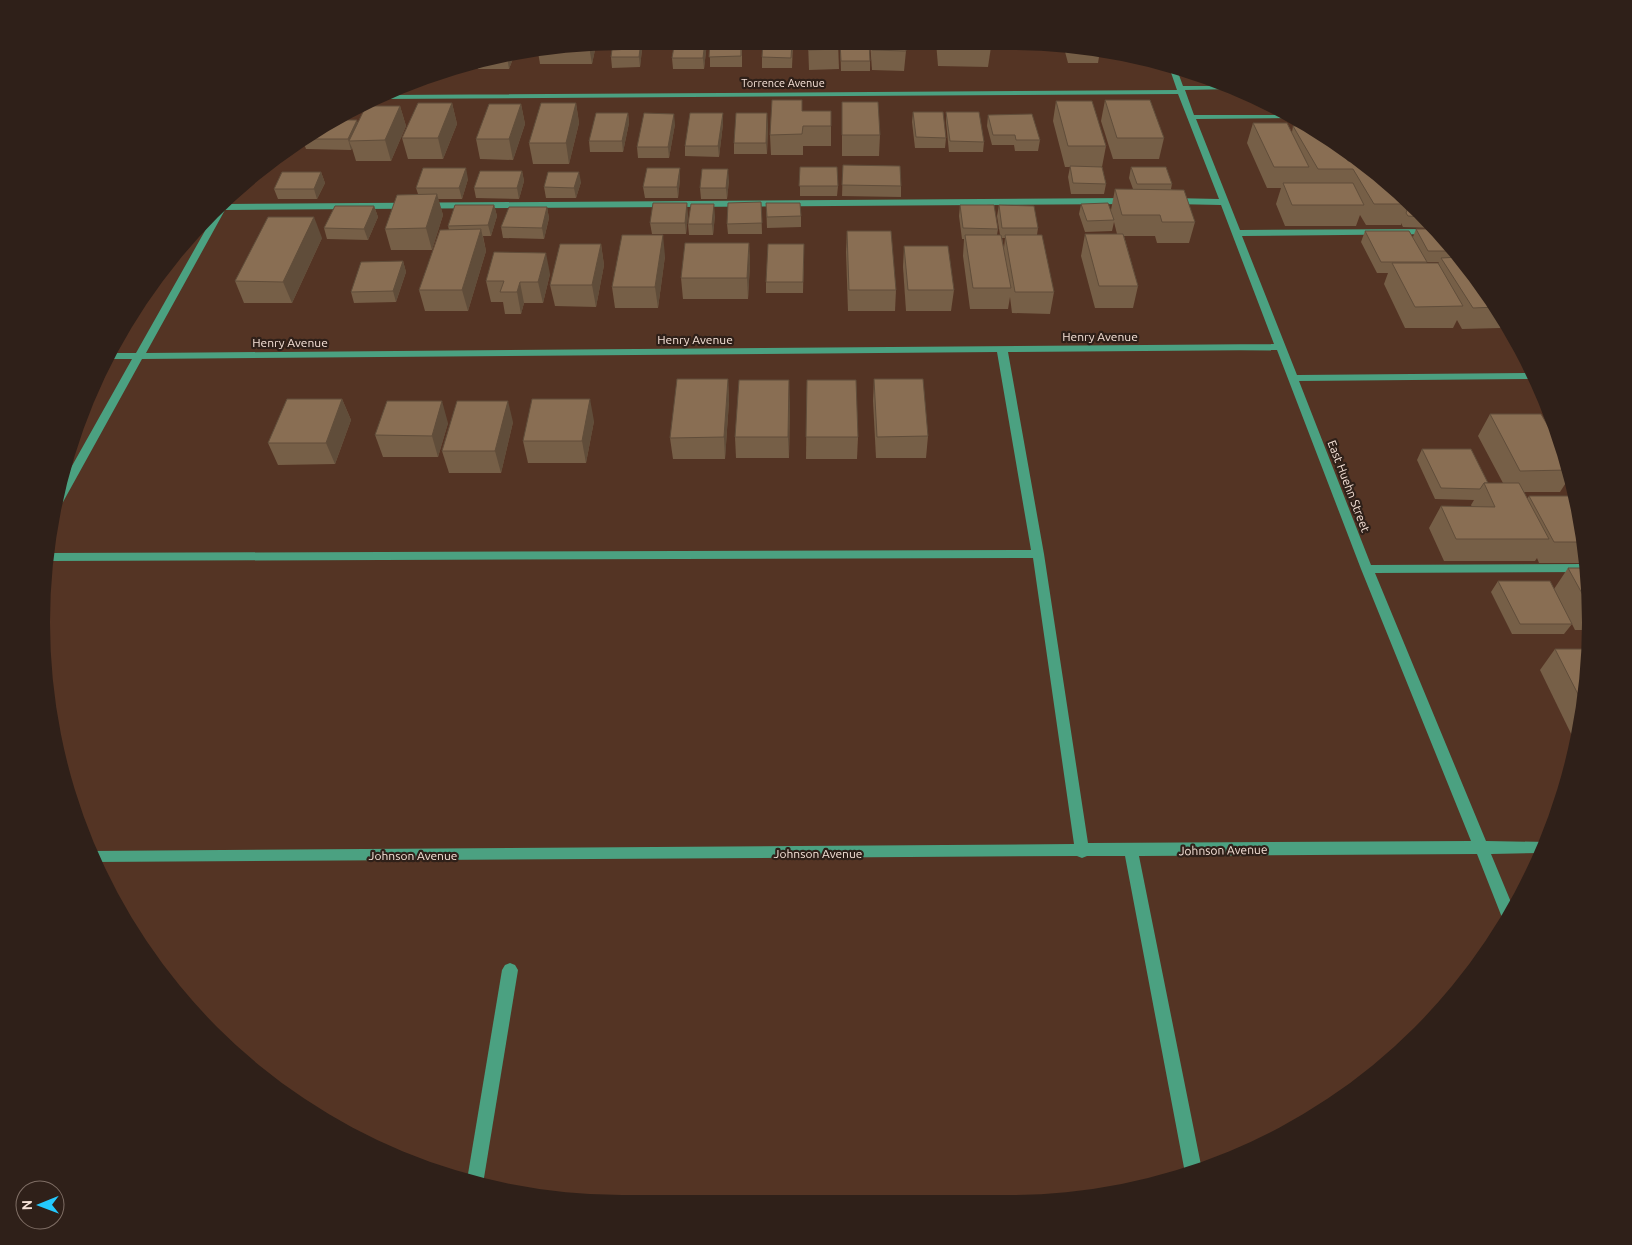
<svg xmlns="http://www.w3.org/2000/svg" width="1632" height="1245" font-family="Ubuntu,sans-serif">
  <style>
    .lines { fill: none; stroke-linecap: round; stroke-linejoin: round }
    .minor { fill: #4ba181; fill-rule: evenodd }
    .wall { fill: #765f47; fill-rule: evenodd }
    .shaded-wall { fill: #604d3a }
    .building { fill: #896e53; stroke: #604d3a }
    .labels { text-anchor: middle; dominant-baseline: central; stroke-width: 4.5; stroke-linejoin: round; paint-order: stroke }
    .far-street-label { font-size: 11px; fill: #f6e2d8; stroke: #2f2019 }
    .street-label { font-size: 12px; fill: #f6e2d8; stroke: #2f2019 }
  </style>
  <rect width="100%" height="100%" fill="#543424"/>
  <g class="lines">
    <g class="minor">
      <path d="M1168 64 1176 67 1183 86H1225L1235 89 1185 90 1194 115H1288L1294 118 1196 119 1240 230 1436 229 1441 234 1242 236 1297 375 1532 373 1535 379 1299 381 1371 565 1585 564 1586 572 1375 573 1486 841 1548 842 1542 853 1491 854 1513 907 1506 921 1501 915 1477 854 1139 856 1202 1170 1186 1175 1185 1173 1125 856H1087L1082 858 1077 856 95 862 89 851 1074 844 1033 558 49 561 50 553 1031 550 997 352 142 359 63 502 57 506 59 489 132 359H108L110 353H136L219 206 230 197 231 199 228 204 1129 198 1133 201 1129 204 225 210 146 353 1274 344 1221 205 1172 204 1168 201 1172 198 1219 199 1178 94 381 99 391 95 1177 90ZM1277 350 1361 569 1471 841 1088 843 1044 554 1008 352Z"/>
      <polygon points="510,963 515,965 518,970 483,1184 467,1180 502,970 505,965"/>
    </g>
  </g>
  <g class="wall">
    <polygon points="643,41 640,67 612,68 611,57"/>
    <polygon points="675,41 707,42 704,69 673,69 672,58"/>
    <rect x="710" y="42" width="32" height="25"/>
    <polygon points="793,42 792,68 762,68 762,57"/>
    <polygon points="808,42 838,42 839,69 809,70"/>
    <polygon points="840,42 869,42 870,61 870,71 841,71"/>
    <polygon points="870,42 905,42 906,51 904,71 872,70"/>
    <polygon points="936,42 990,42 991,47 988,67 938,66"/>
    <polygon points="1033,42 1047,42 1100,51 1098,63 1068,63 1064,48 1064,49 1036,50"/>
    <polygon points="596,45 592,64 540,64 538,52"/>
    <polygon points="514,56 509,69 478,69 476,62 473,69 453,69 472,61"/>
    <polygon points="1105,100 1164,138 1159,159 1113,159 1101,121"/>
    <polygon points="1056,101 1106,146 1102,167 1106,184 1104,194 1071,194 1068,177 1070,167 1065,167 1053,121"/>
    <polygon points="842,102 880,135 879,156 842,156"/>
    <polygon points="452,103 457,124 443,159 408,159 402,138"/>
    <polygon points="576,103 579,123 569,164 533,164 529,143"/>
    <polygon points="521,104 525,124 513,160 480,159 476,139"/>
    <polygon points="400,106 406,126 391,161 356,161 352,148 351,150 306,149 303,141 331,120 358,122"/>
    <polygon points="802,111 831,111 831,146 803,146 803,155 771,155 770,135"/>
    <polygon points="913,112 946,138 945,148 915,148 912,122"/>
    <polygon points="946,112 984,142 983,152 949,152 946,122"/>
    <polygon points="628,113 629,123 623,152 590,152 589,141"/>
    <polygon points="723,113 723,124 719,157 685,156 685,146"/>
    <polygon points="988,115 1040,140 1038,151 1015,151 1014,145 992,145 987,126"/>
    <polygon points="1253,123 1292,132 1293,126 1348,161 1363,161 1434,228 1403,227 1401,223 1401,225 1366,225 1360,215 1356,226 1285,226 1276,204 1281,188 1267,188 1247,143"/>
    <polygon points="675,124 669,158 638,158 637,147"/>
    <polygon points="768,124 767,154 734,154 734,143"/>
    <polygon points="843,165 901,186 901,197 842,196"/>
    <polygon points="800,167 838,186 837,196 800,196"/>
    <polygon points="1131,167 1172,184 1171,189 1195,222 1189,243 1157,243 1155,236 1124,236 1138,286 1133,308 1095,308 1081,256 1085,234 1117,234 1114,222 1112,231 1085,232 1079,214 1081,204 1111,210 1115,189 1133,189 1129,178"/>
    <polygon points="522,171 524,181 519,199 476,198 474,188"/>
    <polygon points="321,172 325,183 317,199 278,199 274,189"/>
    <polygon points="468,179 462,199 438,199 443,215 432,250 391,250 385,229 418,194 416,188"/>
    <polygon points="680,179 678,198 645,198 643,187"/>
    <polygon points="729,180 727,199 701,199 700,188"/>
    <polygon points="581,182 576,198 546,198 544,187"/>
    <polygon points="761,202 762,234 728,234 727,224"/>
    <polygon points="766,203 801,216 801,227 767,228"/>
    <polygon points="494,205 497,216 491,236 483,236 486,251 468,311 425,311 419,290 449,230 448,226"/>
    <path d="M960 205 998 229 997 235H1000L997 216 999 205 1038 228 1037 235 1054 292 1050 314 1012 313 1010 297 1008 309H970L963 256 964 239H962L959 216ZM1002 238H1005L1004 248Z"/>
    <polygon points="374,206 378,217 368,240 327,239 324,228"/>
    <polygon points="547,207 549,218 544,239 503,238 501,227"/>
    <polygon points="688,214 686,234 652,234 650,223"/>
    <polygon points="715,215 713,235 689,235 688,224"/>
    <path d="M1416 229 1446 239 1493 300 1504 321 1500 328 1462 329 1457 320 1453 328H1405L1384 284 1388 273H1377L1361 242 1365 231 1413 237ZM1427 262H1439L1438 263H1426Z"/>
    <polygon points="847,231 896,290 895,311 848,311 846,252"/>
    <polygon points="322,238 292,303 244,303 235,281"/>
    <polygon points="749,243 750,264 748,299 683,299 681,278"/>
    <polygon points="601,244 604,265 596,307 555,306 550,285"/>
    <polygon points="804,244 803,293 766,293 766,282"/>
    <polygon points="904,246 954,290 951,311 906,311 903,267"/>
    <polygon points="665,256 658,308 615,308 612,287"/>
    <polygon points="403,261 406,272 396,302 354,303 351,292"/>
    <polygon points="550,274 543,303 524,303 521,314 505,314 503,302 491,302 486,281"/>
    <polygon points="728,379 729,401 725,459 673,459 670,438"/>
    <polygon points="874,379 928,436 926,458 876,458 873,401"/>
    <polygon points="807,380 858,437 857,459 806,459"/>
    <polygon points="342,399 351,420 335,464 278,465 268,443"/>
    <polygon points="790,402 789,458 736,458 735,437"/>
    <polygon points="1490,414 1549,427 1553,420 1572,483 1569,478 1560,492 1523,492 1527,499 1529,496 1580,509 1585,563 1539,563 1537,558 1535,561 1444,561 1429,528 1441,506 1472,507 1471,505 1474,500 1435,499 1417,460 1422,449 1488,483 1503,483 1478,436"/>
    <polygon points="594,421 586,463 528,463 523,441"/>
    <polygon points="513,422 501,473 449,473 442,451"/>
    <polygon points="448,423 438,457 383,457 375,435"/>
    <polygon points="1568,568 1585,568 1591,623 1590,630 1575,630 1572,624 1564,634 1512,634 1491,592 1498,581 1554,589"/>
    <polygon points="1555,649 1588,649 1580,736 1577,746 1540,670"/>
  </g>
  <g class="shaded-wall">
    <polygon points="641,41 643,41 640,67 639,57"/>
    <polygon points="705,41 707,42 707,43 704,69 703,58"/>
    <polygon points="596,45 592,64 589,46"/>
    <polygon points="507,56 514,56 509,69"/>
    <polygon points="472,61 476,61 476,62 473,69"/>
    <polygon points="452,103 457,124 443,159 438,138"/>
    <polygon points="576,103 579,123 569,164 566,143"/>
    <polygon points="521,104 525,124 513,160 509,139"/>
    <polygon points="400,106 406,126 391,161 385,140"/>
    <polygon points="628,113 629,123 623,152 622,141"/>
    <polygon points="723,113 723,124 719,157 718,146"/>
    <polygon points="767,113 768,124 767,154 766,143"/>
    <polygon points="674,114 675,124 669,158 668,147"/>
    <polygon points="357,120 360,130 349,141 352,148 351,150 348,139"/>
    <polygon points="466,168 468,179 462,199 459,188"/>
    <polygon points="680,168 680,179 678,198 677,187"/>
    <polygon points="728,169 729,180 727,199 726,188"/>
    <polygon points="522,171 524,181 519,199 517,188"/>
    <polygon points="321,172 325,183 317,199 314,189"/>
    <polygon points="579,172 581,182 576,198 574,188"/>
    <polygon points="437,194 443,215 432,250 426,228"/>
    <polygon points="687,203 688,214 686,234 685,223"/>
    <polygon points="714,204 715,215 713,235 712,224"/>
    <polygon points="494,205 497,216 491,236 488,225"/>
    <polygon points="374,206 378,217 368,240 364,229"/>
    <polygon points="547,207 549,218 544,239 542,228"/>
    <polygon points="314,217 322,238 292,303 283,282"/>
    <polygon points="481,229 486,251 468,311 462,290"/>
    <polygon points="663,235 665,256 658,308 655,287"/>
    <polygon points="749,243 750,264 748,299 747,278"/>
    <polygon points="601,244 604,265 596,307 592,285"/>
    <polygon points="546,253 550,274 543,303 538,282"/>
    <polygon points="403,261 406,272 396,302 393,291"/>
    <polygon points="520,282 524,303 521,314 517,292"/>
    <polygon points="728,379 729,401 725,459 724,437"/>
    <polygon points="789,380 790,402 789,458 788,437"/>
    <polygon points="342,399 351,420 335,464 326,443"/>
    <polygon points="590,399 594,421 586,463 582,441"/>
    <polygon points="442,401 448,423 438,457 432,436"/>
    <polygon points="508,401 513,422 501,473 495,451"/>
  </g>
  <g class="building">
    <polygon points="622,41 641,41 639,57 611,57 613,42"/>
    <polygon points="675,41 705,41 703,58 672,58"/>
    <polygon points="710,42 741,42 741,56 709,57"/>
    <polygon points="763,42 792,42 791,58 762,57"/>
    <polygon points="809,42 838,42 839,49 809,50"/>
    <polygon points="840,42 869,42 870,61 841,61"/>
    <polygon points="872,42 905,42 906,51 872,50"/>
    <polygon points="939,42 990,42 991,47 940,46"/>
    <polygon points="772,100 802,100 802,111 831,111 831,126 803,126 802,134 770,135"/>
    <polygon points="1105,100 1150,100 1164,138 1117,138"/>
    <polygon points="1056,101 1092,101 1106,146 1068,146"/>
    <polygon points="842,102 878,102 880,135 842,135"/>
    <polygon points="418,103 452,103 438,138 402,138"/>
    <polygon points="541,103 576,103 566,143 529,143"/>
    <polygon points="489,104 521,104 509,139 476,139"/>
    <polygon points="366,106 400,106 385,140 349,141"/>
    <polygon points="913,112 943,112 946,138 916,137"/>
    <polygon points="946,112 979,112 984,142 950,141"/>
    <polygon points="596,113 628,113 622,141 589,141"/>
    <polygon points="644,113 674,114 668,147 637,147"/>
    <polygon points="690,113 723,113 718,146 685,146"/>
    <polygon points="736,113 767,113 766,143 734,143"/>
    <polygon points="1032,114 1040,140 1016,140 1015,135 993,135 988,115"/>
    <polygon points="331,120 357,120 348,139 306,139"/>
    <polygon points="1253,123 1287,123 1309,167 1274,167"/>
    <polygon points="1293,126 1307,126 1339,146 1348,161 1363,161 1408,204 1374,204 1353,169 1318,169"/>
    <polygon points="843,165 900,166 901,186 842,185"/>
    <polygon points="1070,166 1102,167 1106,184 1073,183"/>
    <polygon points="800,167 837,167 838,186 799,186"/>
    <polygon points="1131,167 1166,167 1172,184 1137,184"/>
    <polygon points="423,168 466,168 459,188 416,188"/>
    <polygon points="647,168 680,168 677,187 643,187"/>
    <polygon points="702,169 728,169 726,188 700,188"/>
    <polygon points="480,171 522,171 517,188 474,188"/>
    <polygon points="282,172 321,172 314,189 274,189"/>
    <polygon points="548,172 579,172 574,188 544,187"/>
    <polygon points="1283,183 1353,183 1364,205 1292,205"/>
    <polygon points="1115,189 1184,190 1195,222 1162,222 1160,215 1122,215"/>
    <polygon points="437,194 426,228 385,229 397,195"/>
    <polygon points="761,202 762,223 727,224 728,203"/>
    <polygon points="653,203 687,203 685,223 650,223"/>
    <polygon points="766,203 800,203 801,216 767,217"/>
    <polygon points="1108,203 1114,220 1087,221 1081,204"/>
    <polygon points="691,204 714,204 712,224 688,224"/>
    <polygon points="1409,204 1422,217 1408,216 1406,213"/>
    <polygon points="455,205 494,205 488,225 448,226"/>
    <polygon points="960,205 994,205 998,229 963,228"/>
    <polygon points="999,205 1034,206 1038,228 1002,228"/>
    <polygon points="335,206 374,206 364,229 324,228"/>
    <polygon points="509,207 547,207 542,228 501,227"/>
    <polygon points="268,217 314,217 283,282 235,281"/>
    <polygon points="481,229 462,290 419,290 440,230"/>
    <polygon points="1416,229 1436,229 1446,239 1455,251 1428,251"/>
    <polygon points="847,231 891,231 896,290 849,290"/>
    <polygon points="1365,231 1409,231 1427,262 1381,262"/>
    <polygon points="1085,234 1123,234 1138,286 1099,286"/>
    <polygon points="622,235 663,235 655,287 612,287"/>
    <polygon points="965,235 1001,235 1011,288 973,288"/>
    <polygon points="1005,235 1042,235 1054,292 1015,292"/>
    <polygon points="685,243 749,243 747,278 681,278"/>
    <polygon points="560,244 601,244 592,285 550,285"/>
    <polygon points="768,244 804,244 803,282 766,282"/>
    <polygon points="904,246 948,246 954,290 908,290"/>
    <polygon points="494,252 546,253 538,282 520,282 517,292 500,292 504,281 486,281"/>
    <polygon points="1460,257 1493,300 1497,307 1473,308 1441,258"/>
    <polygon points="403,261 393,291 351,292 361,262"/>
    <polygon points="1392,263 1438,263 1463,306 1415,307"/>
    <polygon points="677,379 728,379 724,437 670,438"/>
    <polygon points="874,379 923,379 928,436 877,437"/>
    <polygon points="739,380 789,380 788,437 735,437"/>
    <polygon points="807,380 856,380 858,437 806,437"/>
    <polygon points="287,399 342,399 326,443 268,443"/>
    <polygon points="532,399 590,399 582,441 523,441"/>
    <polygon points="387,401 442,401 432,436 375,435"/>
    <polygon points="457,401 508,401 495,451 442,451"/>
    <polygon points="1490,414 1541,414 1562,450 1568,470 1520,471"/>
    <polygon points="1422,449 1471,449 1488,483 1484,483 1480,489 1441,488"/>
    <polygon points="1484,483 1519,483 1549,539 1456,539 1441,506 1495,507"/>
    <polygon points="1529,496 1576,496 1580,509 1583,542 1554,542"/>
    <polygon points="1568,568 1585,568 1589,606"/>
    <polygon points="1498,581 1550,581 1572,624 1520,624"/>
    <polygon points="1555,649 1588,649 1583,704"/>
  </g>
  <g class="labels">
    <g class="far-street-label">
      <text x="783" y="83">Torrence Avenue</text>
    </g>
    <g class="street-label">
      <text x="1100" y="336">Henry Avenue</text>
      <text x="695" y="339">Henry Avenue</text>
      <text x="290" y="342">Henry Avenue</text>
      <text transform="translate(1349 486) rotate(69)">East Huehn Street</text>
      <text transform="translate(1223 850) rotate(-1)">Johnson Avenue</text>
      <text x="818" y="853">Johnson Avenue</text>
      <text x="413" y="855">Johnson Avenue</text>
    </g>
  </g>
  <path d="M0 0H1632V1245H0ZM622 50H1010A572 572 0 0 1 1582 622V623A572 572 0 0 1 1010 1195H622A572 572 0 0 1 50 623V622A572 572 0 0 1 622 50Z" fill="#2f2019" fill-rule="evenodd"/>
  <g transform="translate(40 1205) rotate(269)"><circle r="24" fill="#2f2019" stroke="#7f6e65"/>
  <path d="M0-4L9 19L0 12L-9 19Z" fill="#24c9fe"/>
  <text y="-8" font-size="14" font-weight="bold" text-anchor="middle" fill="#f6e2d8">N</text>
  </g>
</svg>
